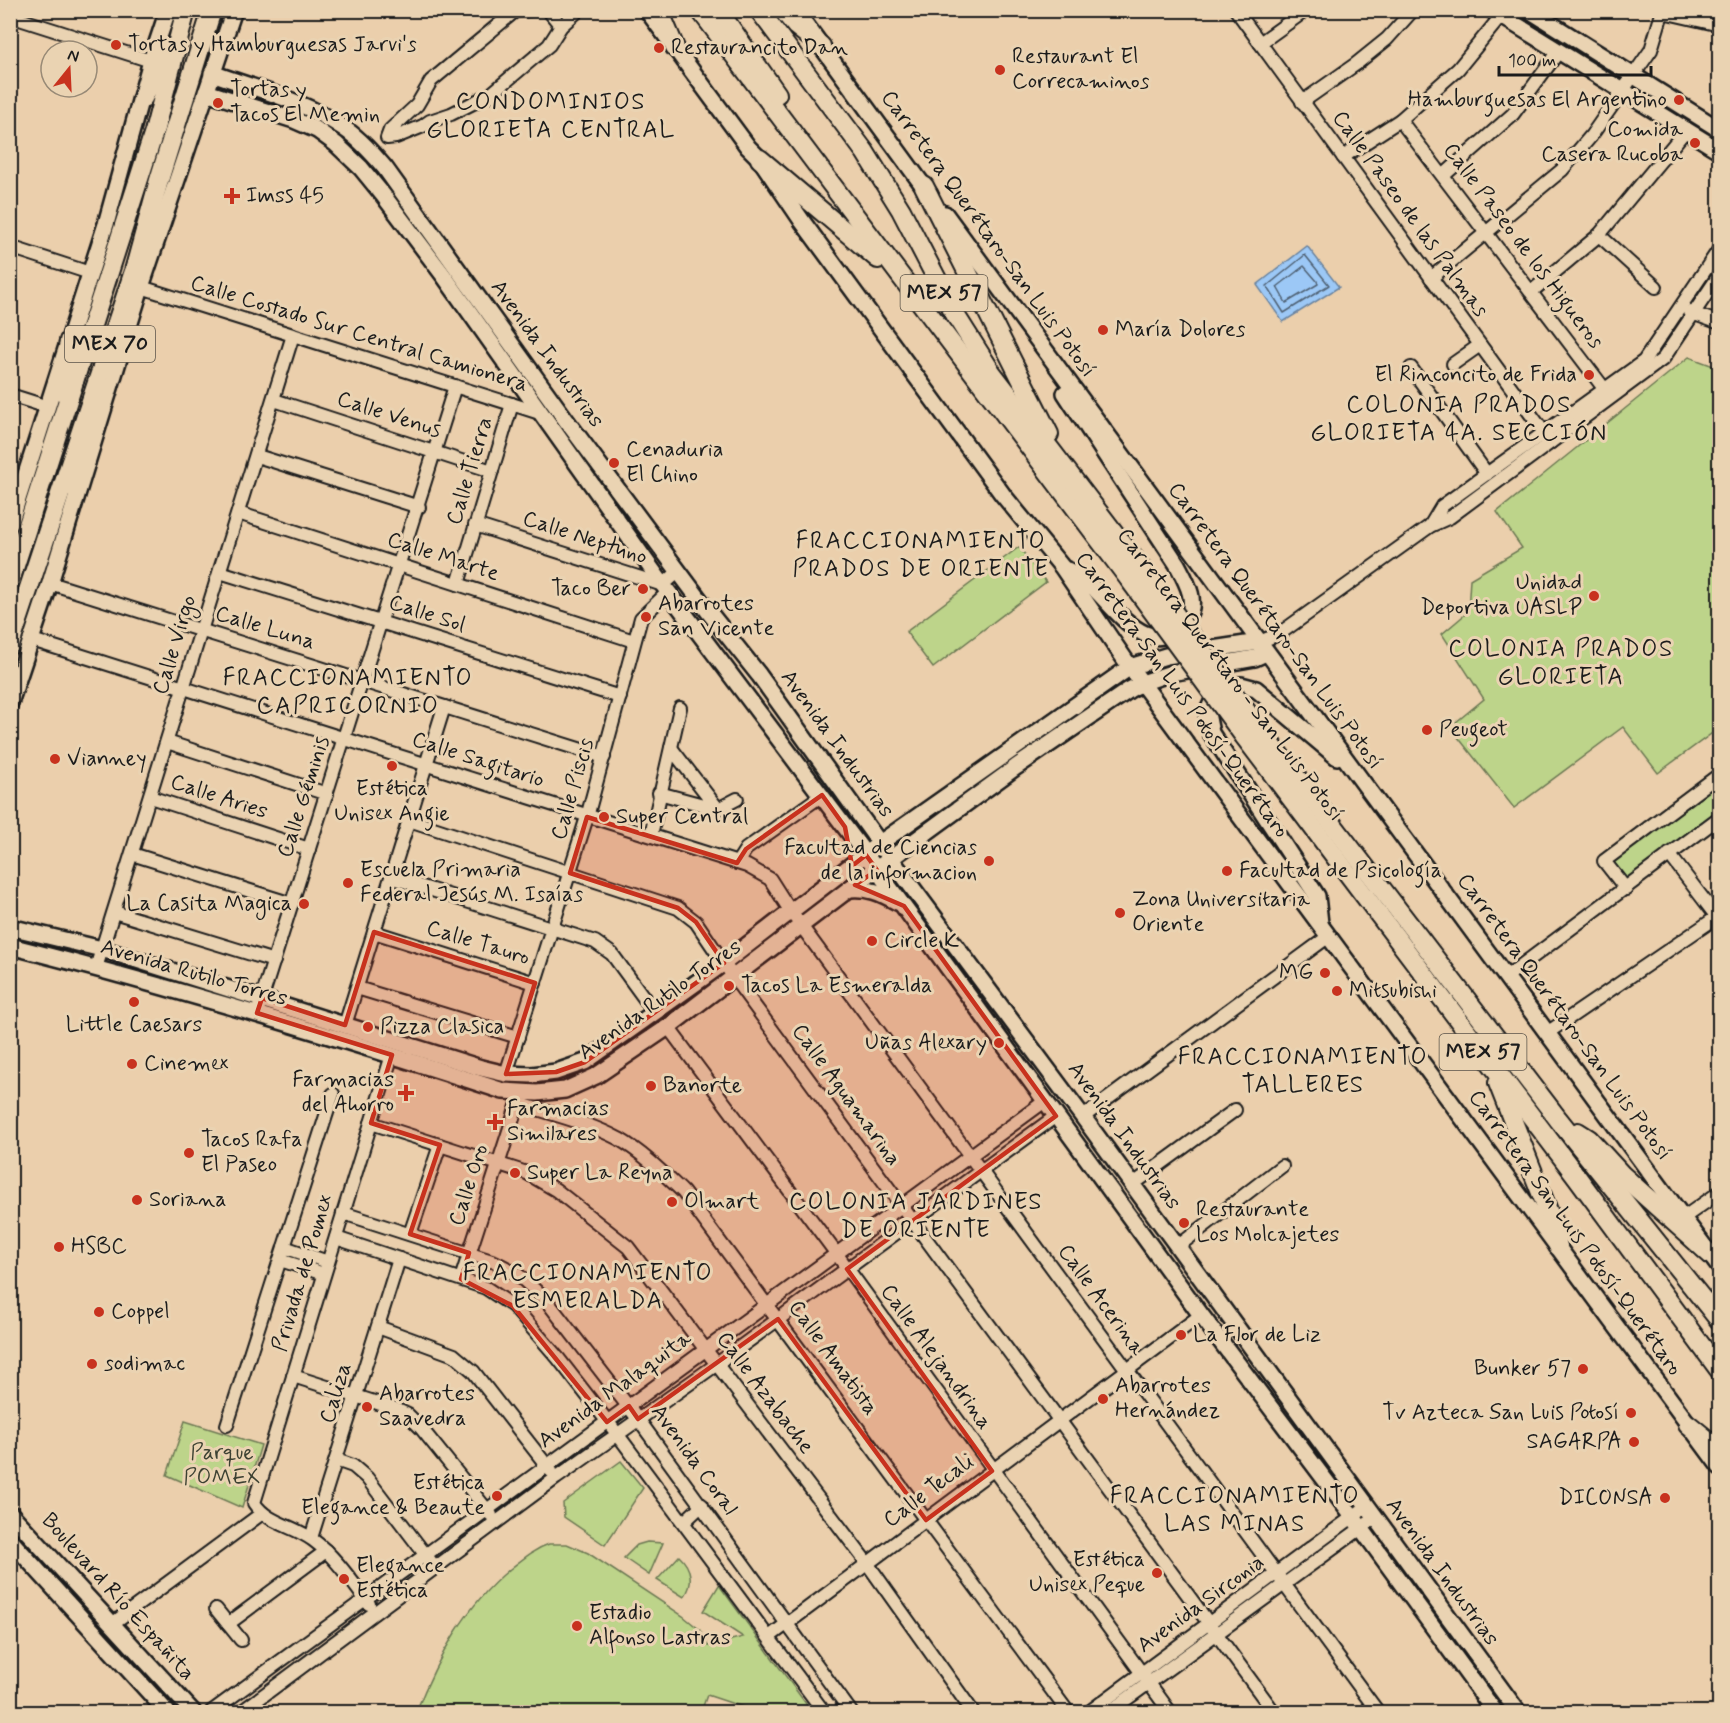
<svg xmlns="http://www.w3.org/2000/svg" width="1730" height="1723" font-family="Mynerve,sans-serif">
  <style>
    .green { fill: #bdd48a; stroke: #6c7853; stroke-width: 1.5 }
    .water { fill: #9cc8f6; stroke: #69839f; stroke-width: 1.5 }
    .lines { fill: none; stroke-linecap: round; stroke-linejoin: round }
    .shore { stroke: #4f6173; stroke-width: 1.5 }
    .minor-casing { stroke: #1c1c1c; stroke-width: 16 }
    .major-casing { stroke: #1c1c1c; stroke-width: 20 }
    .highway-casing { stroke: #1c1c1c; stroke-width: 22 }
    .minor { stroke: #ead3b2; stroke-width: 12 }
    .major { stroke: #ead3b2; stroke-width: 15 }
    .highway { stroke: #ead3b2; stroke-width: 18 }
    .highway-bridge-casing { stroke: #1c1c1c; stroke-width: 22; stroke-linecap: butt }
    .highway-bridge { stroke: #ead3b2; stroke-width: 18 }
    .marked { fill: #c8321e; fill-opacity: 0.2; stroke: #c8321e; stroke-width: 4.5; stroke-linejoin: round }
    .poi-dot { fill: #c8321e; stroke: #ead3b2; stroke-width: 2 }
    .labels { text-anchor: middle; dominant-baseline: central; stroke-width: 6; stroke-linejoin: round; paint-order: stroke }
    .shield { fill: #ead3b2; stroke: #5a5349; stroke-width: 1.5 }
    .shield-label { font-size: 21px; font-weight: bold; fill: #1c1c1c }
    .poi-label { font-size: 22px; fill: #1c1c1c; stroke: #ead3b2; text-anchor: start }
    .street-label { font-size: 22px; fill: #1c1c1c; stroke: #ead3b2 }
    .park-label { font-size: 22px; fill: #3c4132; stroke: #ead3b2 }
    .neighbourhood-label { font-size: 24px; letter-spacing: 1.5px; fill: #1c1c1c; stroke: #ead3b2 }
  </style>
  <rect width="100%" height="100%" fill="#ebcfac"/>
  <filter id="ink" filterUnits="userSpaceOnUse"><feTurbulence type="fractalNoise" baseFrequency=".0167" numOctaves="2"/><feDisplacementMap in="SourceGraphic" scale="12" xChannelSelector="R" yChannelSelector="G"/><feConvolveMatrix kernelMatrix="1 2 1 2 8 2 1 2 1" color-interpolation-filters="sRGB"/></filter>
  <g filter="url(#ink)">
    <g class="green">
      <polygon points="1689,357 1719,368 1719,728 1658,773 1623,727 1514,808 1450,727 1484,699 1442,634 1468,612 1470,579 1522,548 1497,512"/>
      <polygon points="1019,547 1046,582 933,668 906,632"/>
      <polygon points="1719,782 1719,812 1626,881 1610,862"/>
      <polygon points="185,1421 261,1445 242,1508 167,1475"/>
      <polygon points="621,1461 643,1488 605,1545 564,1517 563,1503"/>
      <polygon points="647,1542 663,1543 649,1575 624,1558 637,1545"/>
      <path d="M549 1544H567L588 1553 683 1616 700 1630 708 1646 743 1637 703 1611 719 1585 812 1712H758L707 1695 701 1712H416C437 1659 465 1606 510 1569 523 1559 534 1549 549 1544Z"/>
      <path d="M679 1556C692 1568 694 1584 684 1597L657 1580Z"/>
    </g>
    <polygon class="water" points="1307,246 1339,287 1283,322 1257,285"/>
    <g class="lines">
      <g class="shore">
        <polygon points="1305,255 1329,285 1284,313 1267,286"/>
        <polygon points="1304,266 1317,281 1318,284 1286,303 1277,287"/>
      </g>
      <defs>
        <g id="minor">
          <polyline points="528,10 515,11 431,81 417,105 390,130 387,138 396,137 423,126 430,121 451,114 491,94 549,45 561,26 579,10"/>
          <polyline points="548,10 561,26"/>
          <polyline points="1236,10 1551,442"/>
          <polyline points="1663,12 1720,25"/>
          <polyline points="10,16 151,61"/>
          <polyline points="1260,43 1306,10"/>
          <polyline points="1302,102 1356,64 1387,39 1413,10"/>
          <polyline points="1400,120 1609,395"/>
          <polyline points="1343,157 1400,120 1458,69 1506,10"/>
          <polyline points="1443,176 1513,114 1559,51"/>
          <polyline points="1599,235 1656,287"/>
          <polyline points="10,247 90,273"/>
          <polyline points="1431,278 1562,170 1591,136 1651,50 1663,10"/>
          <polyline points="141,287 543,414"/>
          <polyline points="1531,292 1599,235 1686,130"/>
          <polyline points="1689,312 1720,323"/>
          <polyline points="1453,364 1480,345"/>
          <polyline points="1411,368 1487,474"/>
          <polyline points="10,395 48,407"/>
          <polyline points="274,400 492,471"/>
          <polyline points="257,456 419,507"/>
          <polyline points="238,513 634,641"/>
          <polyline points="475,525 663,585 678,572"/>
          <polyline points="1430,526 1442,506 1644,361 1720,248"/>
          <polyline points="220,572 620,697"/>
          <polyline points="50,583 604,757"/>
          <polyline points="458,584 512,404"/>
          <polyline points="32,640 747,866 770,879 791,912 1378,1712"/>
          <polyline points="1259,642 1279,634 1430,526 1450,517 1663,359 1720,274"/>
          <polyline points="167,742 327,794"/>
          <polyline points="659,793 718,809 671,748"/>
          <polyline points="150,797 309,849"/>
          <polyline points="718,809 737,799"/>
          <polyline points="409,820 678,908 696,922 734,978 1274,1712"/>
          <polyline points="651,835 680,708"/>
          <polyline points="132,854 292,904"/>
          <polyline points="1669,854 1720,921"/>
          <polyline points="737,863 746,849 822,795"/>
          <polyline points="391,877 595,942 612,954 655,1013"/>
          <polyline points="1626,889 1604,861 1720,774"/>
          <polyline points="114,912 274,961"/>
          <polyline points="374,932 535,983"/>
          <polyline points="96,968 293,335"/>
          <polyline points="1506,977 1720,817"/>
          <polyline points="357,988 518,1037"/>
          <polyline points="259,1007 455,386"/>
          <polyline points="345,1025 444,707"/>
          <polyline points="668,1027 836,1253 1170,1712"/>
          <polyline points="1547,1033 1720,915"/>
          <polyline points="506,1074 587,817 641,618 668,592"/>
          <path d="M518 1103C551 1114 587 1122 619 1139 643 1153 663 1173 683 1192L1068 1712"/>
          <polyline points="1083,1117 1329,936"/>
          <polyline points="371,1123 527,1173 556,1190 628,1247 867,1563 973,1712"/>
          <polyline points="1132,1185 1235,1110"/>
          <polyline points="343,1213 495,1262 516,1273 546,1300 638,1419 851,1712"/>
          <polyline points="1683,1218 1720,1192"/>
          <polyline points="410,1234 440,1145"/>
          <polyline points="336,1238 486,1288 513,1306 558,1358 618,1435 824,1712"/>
          <polyline points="284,1247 328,1262"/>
          <polyline points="1177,1247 1282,1166"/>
          <polyline points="280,1260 324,1274"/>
          <polyline points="461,1279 518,1103"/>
          <polyline points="378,1327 454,1355 473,1371 551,1471"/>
          <polyline points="293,1376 393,1408 408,1415 421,1428 491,1515"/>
          <polyline points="227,1425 333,1094"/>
          <polyline points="336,1460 353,1466 367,1478 431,1562"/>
          <polyline points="684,1522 702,1505"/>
          <polyline points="311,1538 399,1259"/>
          <path d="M369 1604C352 1582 335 1556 313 1540 293 1525 268 1524 254 1503L392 1055"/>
          <polyline points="216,1609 241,1640"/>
          <polyline points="112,1624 261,1514"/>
          <polyline points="228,1624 326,1551"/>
          <polyline points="769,1637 1201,1315"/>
          <polyline points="211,1712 1045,1101"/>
          <polyline points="241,1712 556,1478 717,1364 1056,1116"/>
          <polyline points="1089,1712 1366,1507"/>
          <polyline points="1109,1712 1375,1518"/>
        </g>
        <g id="major">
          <polyline points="647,10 748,147 760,159 802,221 1003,495 1062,567 1130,667 1720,1467"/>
          <polyline points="795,10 930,195"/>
          <polyline points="1492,10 1720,151"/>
          <polyline points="1529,10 1720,130"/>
          <path d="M212 73C256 89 306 101 345 129 360 139 373 154 385 168L566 420 708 611 759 675 891 859 1083 1117 1518 1712"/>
          <polyline points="206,92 294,120 317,130 336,144 361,168 383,195 444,276 663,585 866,855 1201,1315 1353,1517 1495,1712"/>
          <polyline points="945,214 1720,1268"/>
          <path d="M1065 393 1177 564C1186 581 1199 602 1186 619 1150 667 1114 604 1087 582 1082 577 1074 573 1067 570"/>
          <polyline points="10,524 106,224 151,61 168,10"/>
          <polyline points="10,703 50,583 141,287 234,10"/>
          <path d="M849 889C868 887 881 893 897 902"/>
          <polyline points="1320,923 1317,896 1211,733 1207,713 1213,700 1225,689 1241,685 1256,689 1337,757"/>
          <polyline points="10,927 102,949 481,1068 506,1074 532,1075 556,1072 585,1062 724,963 880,843 1130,667 1166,656 1259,642"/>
          <path d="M10 946C177 988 340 1038 503 1091L537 1093 565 1090 596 1076 668 1027 849 889 1016 767 1129 690 1142 683 1171 673 1255 658 1266 653"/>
          <polyline points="10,1513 193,1712"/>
          <polyline points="10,1540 167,1712"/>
        </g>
        <g id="highway">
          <polyline points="659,10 675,48"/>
          <polyline points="700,10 1129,579"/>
          <polyline points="718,10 777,94"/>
          <polyline points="759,10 865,152 901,210 956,316 992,373 1141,568"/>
          <polyline points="783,10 796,26 821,46"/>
          <polyline points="143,98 168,48"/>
          <polyline points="760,159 878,259"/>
          <polyline points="924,186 1049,434"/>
          <polyline points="63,392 69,341"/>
          <polyline points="71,487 86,462"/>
          <polyline points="10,581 154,132 186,10"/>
          <polyline points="10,645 134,271 159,180 212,10"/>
          <polyline points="1258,727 1558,1119 1720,1321"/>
          <polyline points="1244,736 1577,1177 1720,1371"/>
          <polyline points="1498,1083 1554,1226 1558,1246"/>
          <polyline points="1578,1132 1589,1139 1622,1175 1711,1255"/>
          <polyline points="1688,1424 1720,1450"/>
        </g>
      </defs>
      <use href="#minor" class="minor-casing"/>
      <use href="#major" class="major-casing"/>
      <use href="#highway" class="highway-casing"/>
      <use href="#minor" class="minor"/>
      <use href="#major" class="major"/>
      <use href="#highway" class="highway"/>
      <defs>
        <g id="highway-bridge">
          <polyline points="1141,568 1258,727"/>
          <polyline points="1129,579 1244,736"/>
        </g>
      </defs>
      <use href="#highway-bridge" class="highway-bridge-casing"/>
      <use href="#highway-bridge" class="highway-bridge"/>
    </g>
  </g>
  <path class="marked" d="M822 795 845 827 852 866 866 855 877 870 855 885 904 906 1056 1116 847 1269 992 1471 926 1520 778 1319 638 1419 629 1406 607 1422 513 1306 461 1279 469 1253 410 1234 440 1145 371 1123 392 1055 257 1013 262 998 345 1025 374 932 535 983 506 1074 556 1072 585 1062 724 963 696 922 678 908 570 873 587 817 737 863 746 849Z"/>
  <g class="poi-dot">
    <circle cx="116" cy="45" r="6"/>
    <circle cx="659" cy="48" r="6"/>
    <circle cx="1000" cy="70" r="6"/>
    <circle cx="1679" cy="100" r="6"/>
    <circle cx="218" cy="103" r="6"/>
    <circle cx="1695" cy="143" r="6"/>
    <path d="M229 187h6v6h6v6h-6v6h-6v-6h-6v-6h6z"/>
    <circle cx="1103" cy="330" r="6"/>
    <circle cx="1589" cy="375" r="6"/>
    <circle cx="614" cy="463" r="6"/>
    <circle cx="643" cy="589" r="6"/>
    <circle cx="1594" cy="596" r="6"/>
    <circle cx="646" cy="617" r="6"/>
    <circle cx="1427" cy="730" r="6"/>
    <circle cx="55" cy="759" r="6"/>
    <circle cx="392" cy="766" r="6"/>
    <circle cx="604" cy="817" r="6"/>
    <circle cx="989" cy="861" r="6"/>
    <circle cx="1227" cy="871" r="6"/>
    <circle cx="348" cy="883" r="6"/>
    <circle cx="304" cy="904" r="6"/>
    <circle cx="1120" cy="913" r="6"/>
    <circle cx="872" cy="941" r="6"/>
    <circle cx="1325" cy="973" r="6"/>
    <circle cx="729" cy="986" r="6"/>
    <circle cx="1337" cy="991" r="6"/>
    <circle cx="134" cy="1002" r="6"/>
    <circle cx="368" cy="1027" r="6"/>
    <circle cx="999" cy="1043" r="6"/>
    <circle cx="132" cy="1064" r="6"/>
    <circle cx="651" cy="1086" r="6"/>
    <path d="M403 1084h6v6h6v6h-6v6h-6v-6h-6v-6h6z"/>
    <path d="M492 1113h6v6h6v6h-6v6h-6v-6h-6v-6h6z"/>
    <circle cx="189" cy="1153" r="6"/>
    <circle cx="515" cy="1173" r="6"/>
    <circle cx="137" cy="1200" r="6"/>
    <circle cx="672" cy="1202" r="6"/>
    <circle cx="1184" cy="1223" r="6"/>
    <circle cx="59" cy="1247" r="6"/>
    <circle cx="99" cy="1312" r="6"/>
    <circle cx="1181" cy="1335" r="6"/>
    <circle cx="92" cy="1364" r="6"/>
    <circle cx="1583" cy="1369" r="6"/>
    <circle cx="1103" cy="1399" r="6"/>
    <circle cx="367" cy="1407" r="6"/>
    <circle cx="1631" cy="1413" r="6"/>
    <circle cx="1634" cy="1442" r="6"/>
    <circle cx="497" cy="1496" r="6"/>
    <circle cx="1665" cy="1498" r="6"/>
    <circle cx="1157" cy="1573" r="6"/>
    <circle cx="344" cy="1579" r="6"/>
    <circle cx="577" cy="1626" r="6"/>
  </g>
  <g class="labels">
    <g class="shield">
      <rect x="900.5" y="275" width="87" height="36" rx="4.5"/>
      <rect x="65" y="326" width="90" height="36" rx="4.5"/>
      <rect x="1439.5" y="1034" width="87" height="36" rx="4.5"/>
    </g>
    <g class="shield-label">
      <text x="944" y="293">MEX 57</text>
      <text x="110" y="344">MEX 70</text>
      <text x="1483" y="1052">MEX 57</text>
    </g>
    <g class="poi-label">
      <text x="128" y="45">Tortas y Hamburguesas Jarvi's</text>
      <text x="671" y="48">Restaurancito Dan</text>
      <text x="1012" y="57">Restaurant El<tspan x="1012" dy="25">Correcaminos</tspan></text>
      <text x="230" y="90">Tortas y<tspan x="230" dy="25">Tacos El Memin</tspan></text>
      <text x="1667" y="100" text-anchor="end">Hamburguesas El Argentino</text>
      <text x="1683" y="130" text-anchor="end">Comida<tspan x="1683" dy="25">Casera Rucoba</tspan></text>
      <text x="246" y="196">Imss 45</text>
      <text x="1115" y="330">María Dolores</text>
      <text x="1577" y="375" text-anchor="end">El Rinconcito de Frida</text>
      <text x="626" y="450">Cenaduria<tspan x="626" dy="25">El Chino</tspan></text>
      <text x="1582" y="583" text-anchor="end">Unidad<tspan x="1582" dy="25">Deportiva UASLP</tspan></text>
      <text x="631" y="589" text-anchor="end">Taco Ber</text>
      <text x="658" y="604">Abarrotes<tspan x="658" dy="25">San Vicente</tspan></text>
      <text x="1439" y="730">Peugeot</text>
      <text x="67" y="759">Vianney</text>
      <text x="392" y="789" text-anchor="middle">Estética<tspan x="392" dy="25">Unisex Angie</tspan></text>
      <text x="616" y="817">Super Central</text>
      <text x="977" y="848" text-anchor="end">Facultad de Ciencias<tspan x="977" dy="25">de la informacion</tspan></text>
      <text x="360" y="870">Escuela Primaria<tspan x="360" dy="25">Federal Jesús M. Isaías</tspan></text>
      <text x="1239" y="871">Facultad de Psicología</text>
      <text x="1132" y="900">Zona Universitaria<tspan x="1132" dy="25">Oriente</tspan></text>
      <text x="292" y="904" text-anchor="end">La Casita Magica</text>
      <text x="884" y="941">Circle K</text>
      <text x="1313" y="973" text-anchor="end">MG</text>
      <text x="741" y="986">Tacos La Esmeralda</text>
      <text x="1349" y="991">Mitsubishi</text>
      <text x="134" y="1025" text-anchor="middle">Little Caesars</text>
      <text x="380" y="1027">Pizza Clasica</text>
      <text x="987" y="1043" text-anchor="end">Uñas Alexary</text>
      <text x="144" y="1064">Cinemex</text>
      <text x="394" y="1080" text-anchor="end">Farmacias<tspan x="394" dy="25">del Ahorro</tspan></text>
      <text x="663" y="1086">Banorte</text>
      <text x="507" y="1109">Farmacias<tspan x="507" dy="25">Similares</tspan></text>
      <text x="201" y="1140">Tacos Rafa<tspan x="201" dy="25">El Paseo</tspan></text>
      <text x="527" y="1173">Super La Reyna</text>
      <text x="149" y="1200">Soriana</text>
      <text x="684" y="1202">Olmart</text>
      <text x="1196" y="1210">Restaurante<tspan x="1196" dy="25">Los Molcajetes</tspan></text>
      <text x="71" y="1247">HSBC</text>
      <text x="111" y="1312">Coppel</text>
      <text x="1193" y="1335">La Flor de Liz</text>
      <text x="104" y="1364">sodimac</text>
      <text x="1571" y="1369" text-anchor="end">Bunker 57</text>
      <text x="1115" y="1386">Abarrotes<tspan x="1115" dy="25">Hernández</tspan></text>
      <text x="379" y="1394">Abarrotes<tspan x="379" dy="25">Saavedra</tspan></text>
      <text x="1619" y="1413" text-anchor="end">Tv Azteca San Luis Potosí</text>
      <text x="1622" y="1442" text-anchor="end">SAGARPA</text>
      <text x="485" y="1483" text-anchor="end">Estética<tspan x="485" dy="25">Elegance &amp; Beaute</tspan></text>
      <text x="1653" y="1498" text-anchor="end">DICONSA</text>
      <text x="1145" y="1560" text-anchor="end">Estética<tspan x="1145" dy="25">Unisex Peque</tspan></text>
      <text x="356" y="1566">Elegance<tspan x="356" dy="25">Estética</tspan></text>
      <text x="589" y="1613">Estadio<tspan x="589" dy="25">Alfonso Lastras</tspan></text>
    </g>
    <g class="street-label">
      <text transform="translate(1410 214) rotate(54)">Calle Paseo de las Palmas</text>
      <text transform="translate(988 234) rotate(54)">Carretera Querétaro-San Luis Potosí</text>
      <text transform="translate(1523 246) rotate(53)">Calle Paseo de los Higueros</text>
      <text transform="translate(359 334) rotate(17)">Calle Costado Sur Central Camionera</text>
      <text transform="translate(547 354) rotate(54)">Avenida Industrias</text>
      <text transform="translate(389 415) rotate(18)">Calle Venus</text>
      <text transform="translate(470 471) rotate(-73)">Calle Tierra</text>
      <text transform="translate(585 538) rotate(18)">Calle Neptuno</text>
      <text transform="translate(443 557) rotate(18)">Calle Marte</text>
      <text transform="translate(427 614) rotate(18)">Calle Sol</text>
      <text transform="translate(1275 626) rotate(54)">Carretera Querétaro-San Luis Potosí</text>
      <text transform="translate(265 628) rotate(17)">Calle Luna</text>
      <text transform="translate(175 645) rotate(-73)">Calle Virgo</text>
      <text transform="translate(1230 675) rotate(53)">Carretera Querétaro - San Luis Potosí</text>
      <text transform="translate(1182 695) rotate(54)">Carretera San Luis Potosí-Querétaro</text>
      <text transform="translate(837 744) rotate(54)">Avenida Industrias</text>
      <text transform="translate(478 760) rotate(18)">Calle Sagitario</text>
      <text transform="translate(573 789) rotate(-74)">Calle Piscis</text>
      <text transform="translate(219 797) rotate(18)">Calle Aries</text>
      <text transform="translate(304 797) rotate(-72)">Calle Géminis</text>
      <text transform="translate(478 943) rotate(17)">Calle Tauro</text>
      <text transform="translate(194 973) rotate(16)">Avenida Rutilo Torres</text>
      <text transform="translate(660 1000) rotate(-35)">Avenida Rutilo Torres</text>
      <text transform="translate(1564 1017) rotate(54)">Carretera Querétaro-San Luis Potosí</text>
      <text transform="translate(846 1095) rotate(54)">Calle Aguamarina</text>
      <text transform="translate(1124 1136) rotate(54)">Avenida Industrias</text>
      <text transform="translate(469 1185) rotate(-72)">Calle Oro</text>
      <text transform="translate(1575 1233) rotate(54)">Carretera San Luis Potosí-Querétaro</text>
      <text transform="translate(303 1273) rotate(-73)">Privada de Pomex</text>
      <text transform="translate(1101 1300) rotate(54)">Calle Acerina</text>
      <text transform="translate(936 1357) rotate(54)">Calle Alejandrina</text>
      <text transform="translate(833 1358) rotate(54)">Calle Amatista</text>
      <text transform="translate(615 1390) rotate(-36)">Avenida Malaquita</text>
      <text transform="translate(336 1393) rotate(-73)">Caliza</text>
      <text transform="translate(765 1393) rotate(53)">Calle Azabache</text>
      <text transform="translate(694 1460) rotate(54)">Avenida Coral</text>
      <text transform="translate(929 1491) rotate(-37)">Calle Tecali</text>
      <text transform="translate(1442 1572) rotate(54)">Avenida Industrias</text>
      <text transform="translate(118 1597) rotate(48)">Boulevard Río Españita</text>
      <text transform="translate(1201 1604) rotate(-36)">Avenida Sirconia</text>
    </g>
    <g class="park-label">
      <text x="222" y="1453">Parque<tspan x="222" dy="25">POMEX</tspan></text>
    </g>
    <g class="neighbourhood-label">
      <text x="551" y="102">CONDOMINIOS<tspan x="551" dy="28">GLORIETA CENTRAL</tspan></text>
      <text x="1459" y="405">COLONIA PRADOS<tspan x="1459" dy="28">GLORIETA 4A. SECCIÓN</tspan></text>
      <text x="921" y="541">FRACCIONAMIENTO<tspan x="921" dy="28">PRADOS DE ORIENTE</tspan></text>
      <text x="1561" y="649">COLONIA PRADOS<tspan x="1561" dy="28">GLORIETA</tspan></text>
      <text x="348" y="678">FRACCIONAMIENTO<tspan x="348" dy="28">CAPRICORNIO</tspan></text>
      <text x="1303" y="1057">FRACCIONAMIENTO<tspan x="1303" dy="28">TALLERES</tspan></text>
      <text x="916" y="1202">COLONIA JARDINES<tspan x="916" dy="28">DE ORIENTE</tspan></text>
      <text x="588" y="1273">FRACCIONAMIENTO<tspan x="588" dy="28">ESMERALDA</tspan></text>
      <text x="1235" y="1496">FRACCIONAMIENTO<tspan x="1235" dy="28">LAS MINAS</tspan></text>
    </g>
  </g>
  <rect width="1730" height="1723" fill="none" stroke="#ead3b2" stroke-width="36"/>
  <rect x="18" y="18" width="1694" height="1687" fill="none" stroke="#1c1c1c" stroke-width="2" filter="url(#ink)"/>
  <g transform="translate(69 69) rotate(18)"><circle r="28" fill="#ead3b2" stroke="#988a76" stroke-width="1.5"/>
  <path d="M0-4.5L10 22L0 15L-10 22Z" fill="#c8321e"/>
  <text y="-9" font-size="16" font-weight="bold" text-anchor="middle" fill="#1c1c1c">N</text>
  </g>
  <path d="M1499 66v9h152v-9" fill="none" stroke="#1c1c1c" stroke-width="3"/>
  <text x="1508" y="66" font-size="18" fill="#1c1c1c" stroke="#ead3b2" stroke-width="4.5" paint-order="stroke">100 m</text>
</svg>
